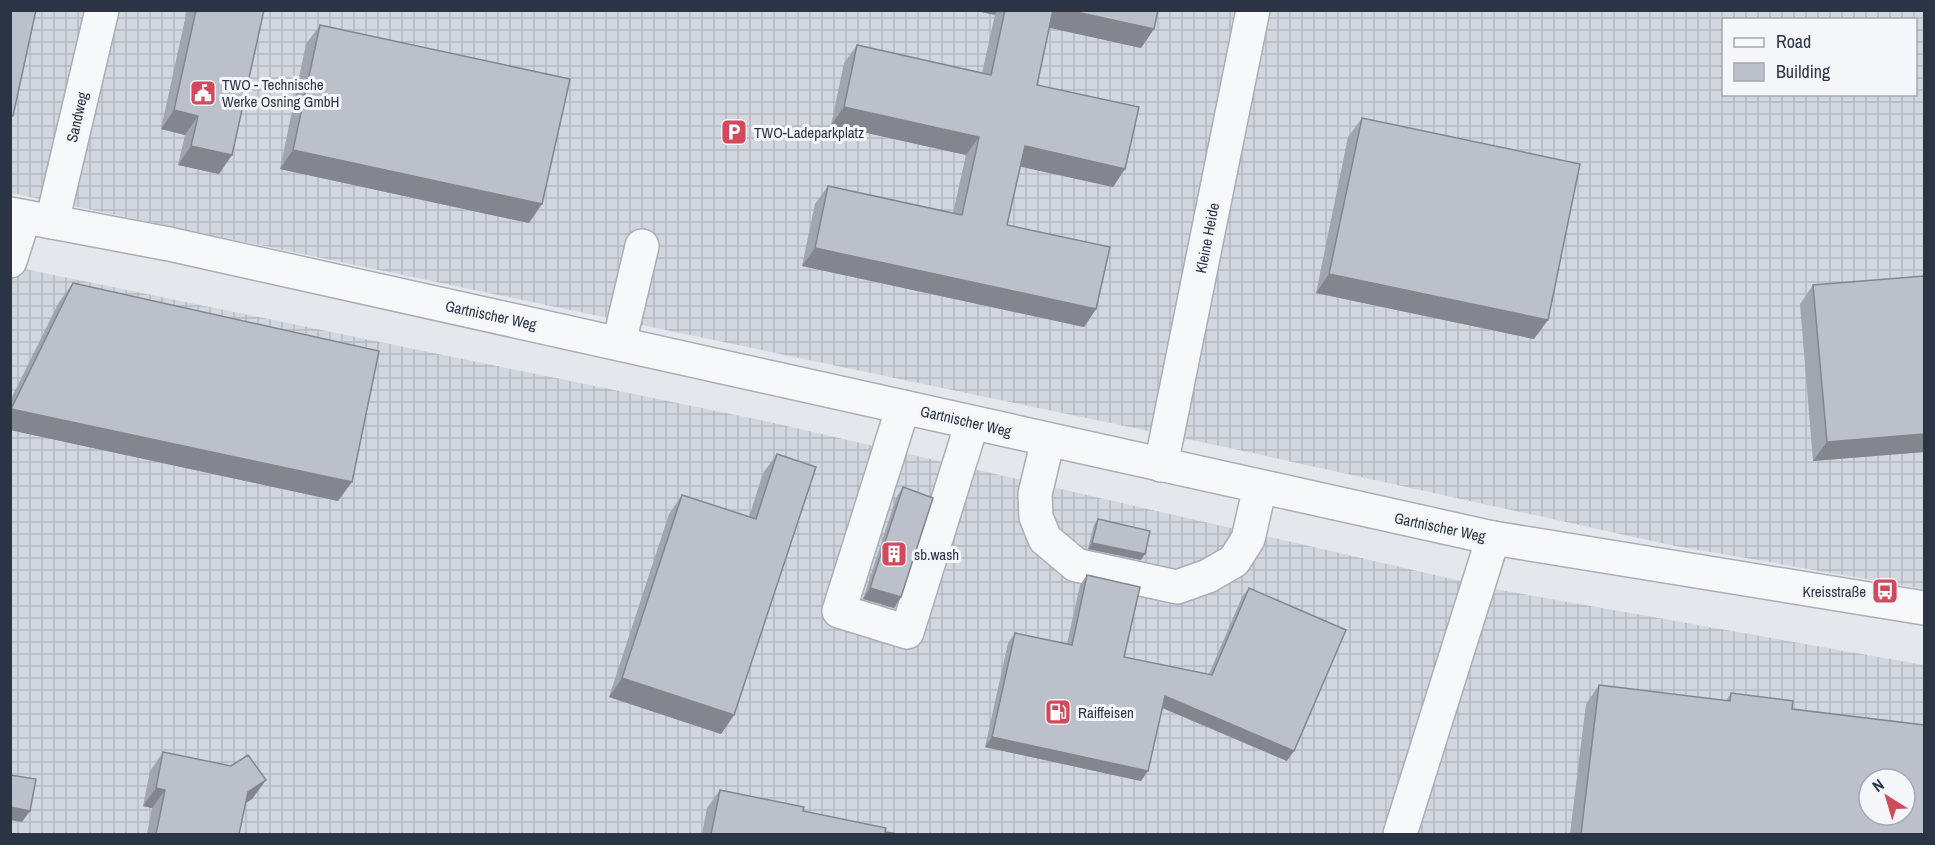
<svg xmlns="http://www.w3.org/2000/svg" width="1935" height="845" font-family="'Archivo Narrow',sans-serif">
  <style>
    .industrial { fill: url(#industrial-grid); fill-rule: evenodd }
    .lines { fill: none; stroke-linecap: round; stroke-linejoin: round }
    .minor-casing { stroke: #a9aeb7; stroke-width: 36 }
    .minor { stroke: #f7f8fa; stroke-width: 33 }
    .wall { fill: #a1a5ae }
    .shaded-wall { fill: #83868d }
    .building { fill: #bbc0ca; stroke: #83868d; stroke-width: 1.5; fill-rule: evenodd }
    .labels { text-anchor: middle; dominant-baseline: central; stroke-width: 6; stroke-linejoin: round; paint-order: stroke }
    .poi-label { font-size: 15px; fill: #2b3445; stroke: #f4f6f9; text-anchor: start }
    .street-label { font-size: 15px; fill: #2b3445; stroke: #f4f6f9 }
  </style>
  <defs>
    <pattern id="industrial-grid" width="8" height="8" patternUnits="userSpaceOnUse" patternTransform="scale(1.5)"><rect width="8" height="8" fill="#d2d6de"/><path d="M0 4h8M4 0v8" fill="none" stroke="#b4b8c0"/></pattern>
  </defs>
  <rect width="100%" height="100%" fill="#e4e7ec"/>
  <g class="industrial">
    <path d="M11 11H1924V589L1670 545 1225 447 11 193ZM1724 20H1916V94H1724Z"/>
    <path d="M10 266 765 421 1500 590 1924 665V834H11ZM1869 779H1905V815H1869Z"/>
  </g>
  <g class="lines">
    <defs>
      <g id="minor">
        <polyline points="10,214 169,244 1493,538 1924,608"/>
        <polyline points="52,222 102,10"/>
        <polyline points="10,261 24,217"/>
        <polyline points="619,343 642,246"/>
        <polyline points="903,407 839,611 907,632 972,423"/>
        <polyline points="1048,440 1035,494 1036,517 1045,539 1076,565 1177,587 1208,576 1234,561 1248,539 1260,487"/>
        <polyline points="1161,465 1253,10"/>
        <polyline points="1400,834 1493,538"/>
      </g>
    </defs>
    <use href="#minor" class="minor-casing"/>
    <use href="#minor" class="minor"/>
  </g>
  <g class="wall">
    <polygon points="187,10 264,10 219,174 178,165 185,135 161,129"/>
    <polygon points="972,10 1158,10 1154,29 1141,48 1049,27 1037,85 1125,169 1113,187 1020,166 1007,225 1096,309 1084,327 802,266 815,204 828,186 953,213 966,155 831,125 844,63 857,45 982,73 995,15"/>
    <polygon points="320,25 529,223 280,169 306,44"/>
    <polygon points="1362,118 1534,339 1316,293 1348,137"/>
    <polygon points="1924,276 1924,452 1813,461 1800,304 1813,285"/>
    <polygon points="73,283 338,501 10,430 10,401 59,302"/>
    <polygon points="777,454 734,715 721,734 609,697 669,514 682,495 749,517 763,473"/>
    <polygon points="903,487 901,597 894,608 863,599 896,498"/>
    <polygon points="1098,519 1145,554 1141,560 1088,549 1094,525"/>
    <polygon points="1087,575 1124,657 1209,674 1242,597 1249,588 1287,761 1162,708 1141,781 985,747 1008,643 1015,633 1067,644 1080,585"/>
    <polygon points="1599,685 1726,701 1731,693 1792,709 1924,834 1570,834 1586,704"/>
    <polygon points="163,752 266,780 252,799 245,804 239,834 147,834 152,808 143,806 150,771"/>
    <polygon points="720,790 803,811 897,834 702,834 707,808"/>
  </g>
  <g class="shaded-wall">
    <polygon points="972,10 998,10 995,15"/>
    <polygon points="1051,10 1067,10 1154,29 1141,48 1041,26"/>
    <polygon points="844,107 979,137 966,155 831,125"/>
    <polygon points="174,110 198,116 185,135 161,129"/>
    <polygon points="191,146 232,155 219,174 178,165"/>
    <polygon points="1025,146 1125,169 1113,187 1012,165"/>
    <polygon points="293,150 542,204 529,223 280,169"/>
    <polygon points="815,248 1096,309 1084,327 802,266"/>
    <polygon points="1329,274 1548,320 1534,339 1316,293"/>
    <polygon points="10,409 352,482 338,501 10,430"/>
    <polygon points="1924,434 1924,452 1813,461 1827,442"/>
    <polygon points="1092,543 1145,554 1141,560 1088,549"/>
    <polygon points="870,588 901,597 894,608 863,599"/>
    <polygon points="622,678 734,715 721,734 609,697"/>
    <polygon points="1165,696 1294,751 1287,761 1158,706"/>
    <polygon points="992,737 1148,771 1141,781 985,747"/>
    <polygon points="266,780 252,799 235,810 248,792"/>
    <polygon points="156,788 165,790 152,808 143,806"/>
    <polygon points="10,807 30,811 22,822 10,820"/>
  </g>
  <g class="building">
    <polygon points="10,10 36,10 13,116 10,116"/>
    <polygon points="196,10 264,10 232,155 191,146 198,116 174,110"/>
    <polygon points="1005,10 1053,10 1037,85 1139,107 1125,169 1025,146 1007,225 1110,247 1096,309 815,248 828,186 962,215 979,137 844,107 857,45 991,75"/>
    <polygon points="1067,10 1158,10 1154,29"/>
    <polygon points="320,25 570,79 542,204 293,150"/>
    <polygon points="1362,118 1580,164 1548,320 1329,274"/>
    <polygon points="1924,276 1924,434 1827,442 1813,285"/>
    <polygon points="73,283 379,351 352,482 11,409"/>
    <polygon points="777,454 816,467 734,715 622,678 682,495 756,519"/>
    <polygon points="903,487 933,498 901,597 870,588"/>
    <polygon points="1098,519 1150,531 1145,554 1092,543"/>
    <polygon points="1087,575 1140,587 1124,657 1212,675 1249,588 1346,630 1294,751 1165,696 1148,771 992,737 1015,633 1072,645"/>
    <path d="M1599 685 1730 701 1731 693 1793 701 1792 709 1924 725V834H1581ZM1869 779H1905V815H1869Z"/>
    <polygon points="163,752 231,766 248,755 266,780 248,792 239,834 156,834 165,790 156,788"/>
    <polygon points="10,775 36,779 30,811 10,807"/>
    <polygon points="720,790 804,807 803,811 886,828 885,832 897,834 711,834"/>
  </g>
  <defs>
    <symbol id="civic-square" viewBox="-11 -11 22 22"><rect x="-9" y="-9" width="18" height="18" rx="4" fill="#d1495b" stroke="#f4f6f9"/><path d="M-.6-6.5H3V-4.5H.6V-3L4-1V1h2V6H-6V1h2V-1L-.6-3ZM-1.2 2.5V6h2.4V2.5Z" fill="#fff"/></symbol>
    <symbol id="parking-square" viewBox="-11 -11 22 22"><rect x="-9" y="-9" width="18" height="18" rx="4" fill="#d1495b" stroke="#f4f6f9"/><path d="M-3.5-5.5H1a3.5 3.5 0 0 1 0 7H-1V5.5H-3.5ZM-1-3.4V-.6H.8a1.4 1.4 0 0 0 0-2.8Z" fill="#fff"/></symbol>
    <symbol id="building-square" viewBox="-11 -11 22 22"><rect x="-9" y="-9" width="18" height="18" rx="4" fill="#d1495b" stroke="#f4f6f9"/><path d="M-4-6H4V6H1V3H-1V6H-4ZM-2.5-4.3h1.7v1.8h-1.7ZM.8-4.3h1.7v1.8H.8ZM-2.5-1h1.7V.8h-1.7ZM.8-1h1.7V.8H.8Z" fill="#fff"/></symbol>
    <symbol id="bus-square" viewBox="-11 -11 22 22"><rect x="-9" y="-9" width="18" height="18" rx="4" fill="#d1495b" stroke="#f4f6f9"/><path d="M-5-6H5V4H4V6H2V4H-2V6H-4V4H-5ZM-3.5-4V0h7V-4ZM-3.5 1.2v1.5H-2V1.2ZM2 1.2v1.5H3.5V1.2Z" fill="#fff"/></symbol>
    <symbol id="fuel-square" viewBox="-11 -11 22 22"><rect x="-9" y="-9" width="18" height="18" rx="4" fill="#d1495b" stroke="#f4f6f9"/><path d="M-5.5-6h7V0h2V4h1.3V-2.5L3-4.5l.8-.8L6-3V5H2.5V1h-1V6h-7ZM-4.2-4.7v3.2H.2V-4.7Z" fill="#fff"/></symbol>
  </defs>
  <g fill-rule="evenodd">
    <use href="#civic-square" x="188" y="78" width="30" height="30"/>
    <use href="#parking-square" x="719" y="117" width="30" height="30"/>
    <use href="#building-square" x="879" y="539" width="30" height="30"/>
    <use href="#bus-square" x="1870" y="576" width="30" height="30"/>
    <use href="#fuel-square" x="1043" y="697" width="30" height="30"/>
  </g>
  <g class="labels">
    <g class="poi-label">
      <text x="222" y="84">TWO - Technische<tspan x="222" dy="17">Werke Osning GmbH</tspan></text>
      <text x="754" y="132">TWO-Ladeparkplatz</text>
      <text x="914" y="554">sb.wash</text>
      <text x="1866" y="591" text-anchor="end">Kreisstraße</text>
      <text x="1078" y="712">Raiffeisen</text>
    </g>
    <g class="street-label">
      <text transform="translate(77 117) rotate(-77)">Sandweg</text>
      <text transform="translate(1207 238) rotate(-79)">Kleine Heide</text>
      <text transform="translate(491 315) rotate(12)">Gartnischer Weg</text>
      <text transform="translate(966 421) rotate(13)">Gartnischer Weg</text>
      <text transform="translate(1440 527) rotate(12)">Gartnischer Weg</text>
    </g>
  </g>
  <rect width="1935" height="845" fill="none" stroke="#2b3445" stroke-width="24"/>
  <rect x="1722" y="18" width="195" height="78" fill="#f4f6f9" stroke="#a4a8b1" stroke-width="1.5"/>
  <rect x="1734" y="38" width="30" height="9" fill="#f7f8fa" stroke="#a4a8b1" stroke-width="1.5"/>
  <text x="1776" y="48" font-size="18" fill="#2b3445">Road</text>
  <rect x="1734" y="63" width="30" height="18" fill="#bbc0ca" stroke="#a4a8b1" stroke-width="1.5"/>
  <text x="1776" y="78" font-size="18" fill="#2b3445">Building</text>
  <g transform="translate(1887 797) rotate(323)"><circle r="28" fill="#f4f6f9" stroke="#a4a8b1" stroke-width="1.5"/>
  <path d="M0-4.5L10 22L0 15L-10 22Z" fill="#d1495b"/>
  <text y="-9" font-size="16" font-weight="bold" text-anchor="middle" fill="#2b3445">N</text>
  </g>
</svg>
